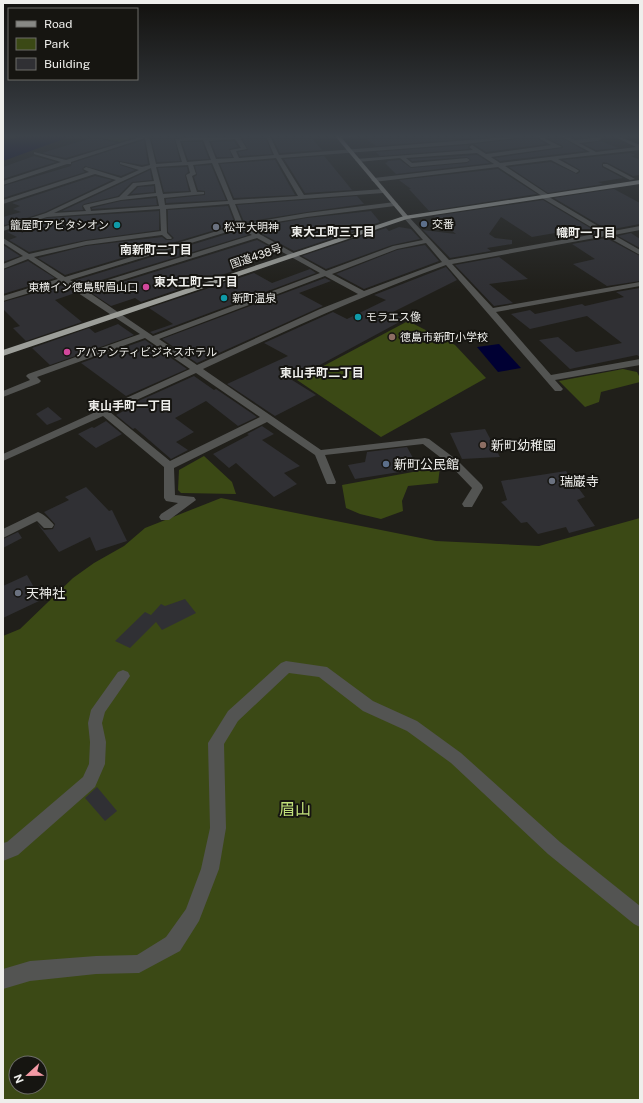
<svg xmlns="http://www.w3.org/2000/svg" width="643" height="1103" font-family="'Public Sans','Noto Sans JP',sans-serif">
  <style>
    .green { fill: #3b4915; fill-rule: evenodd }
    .water { fill: #003 }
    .building { fill: #303034 }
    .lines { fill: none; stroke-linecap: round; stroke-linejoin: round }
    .minor { fill: #535452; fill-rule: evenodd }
    .major { fill: #888985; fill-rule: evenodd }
    .highway { fill: #9c9e99; fill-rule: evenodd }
    .service-dot { fill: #5c6f8a; stroke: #161511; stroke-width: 1.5 }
    .culture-dot { fill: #0f9aa8; stroke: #161511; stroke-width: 1.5 }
    .worship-dot { fill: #6b7280; stroke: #161511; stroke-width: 1.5 }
    .hotel-dot { fill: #d1479c; stroke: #161511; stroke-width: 1.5 }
    .education-dot { fill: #8d6e63; stroke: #161511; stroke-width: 1.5 }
    .labels { text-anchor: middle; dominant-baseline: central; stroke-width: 4; stroke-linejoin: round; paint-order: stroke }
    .far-poi-label { font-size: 11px; fill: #eeeeeb; stroke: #161511; text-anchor: start }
    .far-street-label { font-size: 11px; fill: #eeeeeb; stroke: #161511 }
    .far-neighbourhood-label { font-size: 12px; font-weight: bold; fill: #eeeeeb; stroke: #161511 }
    .poi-label { font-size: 13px; fill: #eeeeeb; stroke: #161511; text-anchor: start }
    .near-park-label { font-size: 16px; fill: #c2e07b; stroke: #161511 }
  </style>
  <rect width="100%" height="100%" fill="#201f1a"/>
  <g class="green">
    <polygon points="92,136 138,136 120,142"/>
    <polygon points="408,321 455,345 486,378 381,437 297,380"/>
    <polygon points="623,369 637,372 640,378 640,382 601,392 599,402 585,407 559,381"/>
    <polygon points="204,456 232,482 236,494 181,493 178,490 179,470"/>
    <polygon points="440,467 438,483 408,486 402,501 403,511 381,519 360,514 346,508 342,485"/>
    <path d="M221 498 436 541 539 546 640 518V1100H3V636L20 629 73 578 94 563 124 546 145 528ZM16 1063H40V1087H16Z"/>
  </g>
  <g class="water">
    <polygon points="21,136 72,136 3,161 3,141"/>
    <polygon points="499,344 521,368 498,372 477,347"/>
  </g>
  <g class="building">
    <polygon points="161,136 194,136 174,138 180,161 157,162 151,138"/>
    <polygon points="241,136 265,136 272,154 240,156 238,152 248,150"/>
    <polygon points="272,136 310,136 322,150 280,153"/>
    <polygon points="362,136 504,136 376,146"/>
    <polygon points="520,136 534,136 546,144 486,152 474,144 517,139"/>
    <polygon points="543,136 559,136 585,151 500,161 495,158 563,148 563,146"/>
    <polygon points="94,137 117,143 66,158 42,153"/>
    <polygon points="144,140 148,164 142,165 119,161 120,165 135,170 121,176 85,166 82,169 85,172 3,198 3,186 71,166 72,163"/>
    <polygon points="234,141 238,147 229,149 232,157 217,157 211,142"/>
    <polygon points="601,141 618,148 596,150 584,144"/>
    <polygon points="182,142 202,142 209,159 188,160"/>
    <polygon points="469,145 468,147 469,149 380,156 376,152"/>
    <polygon points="630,153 636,155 631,156 640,160 640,175 633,176 608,163 603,162 602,164 602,167 623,178 598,182 603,184 548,193 509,167 551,162 577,174 580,172 580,170 563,160"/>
    <polygon points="477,155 490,163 396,174 385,163 388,162 387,161 400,160 411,168 467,163 471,160 467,157 412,161 410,159"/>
    <polygon points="34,156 56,162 3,179 3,167"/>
    <polygon points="324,156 330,163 352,190 305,193 284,159"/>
    <polygon points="275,160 295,195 234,198 220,164"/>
    <polygon points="211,165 226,200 166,203 166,199 205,195 205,191 198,190 194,177 197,175 195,166"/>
    <polygon points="187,167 188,172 185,175 189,191 164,192 158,168"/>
    <polygon points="498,169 537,194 429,211 409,189 411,189 399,180"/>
    <polygon points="150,170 152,180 132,182 118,196 84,204 82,206 83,210 62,211"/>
    <polygon points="95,176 112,180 45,212 5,225 3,224 3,217 21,212 13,209 20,206 12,203"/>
    <polygon points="154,186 154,192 131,194 138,187"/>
    <polygon points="614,189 640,203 640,224 608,230 554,198"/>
    <polygon points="357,196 364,204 307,212 244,222 237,205"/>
    <polygon points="156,198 157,205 92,209 92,208 121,201"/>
    <polygon points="543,200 597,232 564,238 555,233 532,237 501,217 489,234 495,238 512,240 512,244 487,248 491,251 450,258 423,230 456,234 434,216"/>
    <polygon points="228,206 235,224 65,275 38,258 86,246 162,237 166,240 171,240 174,238 168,232 168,210"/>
    <polygon points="159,211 159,230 86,240 29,252 9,240 17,237 7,232 47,218"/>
    <polygon points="371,211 380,222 294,251 251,228 307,218"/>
    <polygon points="399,227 411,229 420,239 392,245 326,269 302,256 386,228 389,231"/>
    <polygon points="240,230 248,235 82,286 73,281"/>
    <polygon points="631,233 640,239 640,248 618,236"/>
    <polygon points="606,238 640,256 640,281 607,286 573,264 595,259 572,244"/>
    <polygon points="257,240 276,250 240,264 245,267 141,302 135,298 111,306 90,292"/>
    <polygon points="3,245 20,256 3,262"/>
    <polygon points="425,245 439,261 364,289 336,274 397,250"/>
    <polygon points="499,257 528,279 489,284 513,303 494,306 455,265"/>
    <polygon points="28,261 55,278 3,294 3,270"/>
    <polygon points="446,267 457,280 391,313 405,319 292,380 316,395 275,416 227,384 288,356 264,343 333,312 347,319 386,300 374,295"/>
    <polygon points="310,269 316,273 153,334 150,332 173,324 149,308 254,273 272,283"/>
    <polygon points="325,278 331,281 299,293 323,306 197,363 162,339"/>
    <polygon points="63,285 75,293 55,300 82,322 26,341 13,328 20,326 3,309 3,302"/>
    <polygon points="640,288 640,357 637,355 570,369 539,340 558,337 576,352 622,343 587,316 530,329 511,314 530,310 535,314 582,304 585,306 624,297 616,292"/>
    <polygon points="118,324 134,335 50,365 32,348 89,328 95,333"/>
    <polygon points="145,340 187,369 126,396 81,363"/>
    <polygon points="194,376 214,390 216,389 257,417 238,426 206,401 175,418 194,432 176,442 188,450 171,459 135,428 133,429 116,415 137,404 134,403"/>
    <polygon points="48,407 62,419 47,425 36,414"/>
    <polygon points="106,421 122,434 96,448 78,434 92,427 94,428"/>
    <polygon points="262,426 274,434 262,440 300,466 284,473 297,484 274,497 236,463 229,468 213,454 249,435 247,434"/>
    <polygon points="485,429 500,457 462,459 450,433"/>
    <polygon points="407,447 419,469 355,479 348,465 365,462 367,452"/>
    <polygon points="566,471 585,497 577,500 595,526 569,533 566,527 538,534 527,522 521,523 501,502 507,500 501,481"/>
    <polygon points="86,487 109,511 112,510 127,541 96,551 90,537 59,552 37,523 44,530 53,529 55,524 44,512 69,500 65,497"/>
    <polygon points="18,532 22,538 3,548 3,539"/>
    <polygon points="27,575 36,591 34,592 39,601 3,618 3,586"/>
    <polygon points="185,599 196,613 162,630 156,622 130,648 115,641 145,612 151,615 161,604 165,606"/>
    <polygon points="97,787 117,811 105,821 85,798"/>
  </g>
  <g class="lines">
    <g class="minor">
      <path d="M143 136H150L147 138 150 139 156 164 182 162 175 139 206 136 207 138 239 136 247 149 236 151 239 158 274 155 266 136H270L279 155 519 136 517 138 465 144 281 158 304 195 383 189 386 191 383 193 235 204 243 224 307 213 395 202 398 204 395 206 307 217 247 227 326 271 393 246 423 240 403 217 406 215 408 216 449 260 601 233 542 198V196L498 167 374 182 371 180 374 178 494 164 477 153 406 158 412 163 467 158 470 160 467 162 411 167 400 158 358 162 355 160 356 159 473 150 469 147 472 145 486 154 551 145 535 136H540L562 147 491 157 500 163 590 152 560 136H565L575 140 592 138 589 136 600 138 601 139 598 141 579 143 596 152 636 147 613 136H618L640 145V150L558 159 578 170 579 171 576 173 551 160 505 166 549 195V197L608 232 640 226V230L614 235 640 250V255L606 236 452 264 493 308 640 282V286L496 312 551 375 640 359V365L555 380 563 389 561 391H555L446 265C363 295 283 332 203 369L321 450 425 438 429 439 457 460 482 485 483 488 472 507H464L462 504 472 488 449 464 423 444 325 455 336 482 335 484H327L326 482 315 455 267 422 174 468 175 495 194 497 196 500 169 520H161L159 517 161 514 178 503 166 501 164 498V467L103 416 3 461V454L190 369 145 338 37 377 41 381 39 383 3 397V391L30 380 26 376 28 374 140 334 63 283 3 301V296L58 279 28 259 3 269V264L23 256 3 243V238L29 254 86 241 161 231 160 209 47 217 3 231V227L46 213 116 180 95 174 3 204V200L89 172 83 169 86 167 121 178 139 170 120 164V162L142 167 150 165 145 138 71 162V164H67L3 185V181L61 162 34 154V152L66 160ZM235 139 241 148 230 150 234 158 216 159 209 141ZM203 140 211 160 187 162 180 141ZM276 158 298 196 233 200 218 163ZM212 163 228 201 165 205 164 198 204 194V192H197L192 176 196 174 193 165ZM188 165 190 173 186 175 191 192 163 194 156 167ZM151 168 154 181 133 183 119 197 84 205 83 206 86 211 54 213ZM155 184 156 193 127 196 137 186ZM157 196 159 206 91 211 90 207 121 200ZM229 204 237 225 65 277 34 257 86 245 162 235 167 239H171L172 238 167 233 166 209ZM240 228 252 235 82 288 70 280ZM257 238 320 273 153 336 87 291ZM426 243 442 262 364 291 332 274 397 249ZM325 276 358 294 320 309 197 365 159 339ZM196 373 260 417 170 461 110 412Z"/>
      <polygon points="338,136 355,136 339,139 336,137"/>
      <polygon points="603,164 607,164 635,179 630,180 603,166"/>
      <path d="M38 512C44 514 50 520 54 525L52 528H44L37 521 3 538V529Z"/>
      <polygon points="286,661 327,667 373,701 417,721 461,753 560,842 640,906 640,927 634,924 548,854 451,763 407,731 363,711 319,677 289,673 238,721 224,744 226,828 219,869 199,921 180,951 139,973 96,974 30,981 3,989 3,969 30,961 96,956 137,955 166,937 186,909 201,869 210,828 208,743 228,711 281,663"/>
      <polygon points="123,670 128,672 130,676 105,712 102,723 106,742 105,764 95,787 18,855 3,861 3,843 7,842 83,777 89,764 90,742 88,723 91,710 118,672"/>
    </g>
    <polygon class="major" points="335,136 340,136 408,216 408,218 404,218"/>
    <polygon class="highway" points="640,180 640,184 407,219 3,356 3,350 404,216"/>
  </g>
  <linearGradient id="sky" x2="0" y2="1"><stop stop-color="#12110e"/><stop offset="0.47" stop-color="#3c4249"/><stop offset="1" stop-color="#3c4249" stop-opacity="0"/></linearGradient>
  <rect width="643" height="290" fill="url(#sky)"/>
  <g class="service-dot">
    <circle cx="424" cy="224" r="4"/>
    <circle cx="386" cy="464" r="4"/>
  </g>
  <g class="culture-dot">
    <circle cx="117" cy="225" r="4"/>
    <circle cx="224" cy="298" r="4"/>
    <circle cx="358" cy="317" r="4"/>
  </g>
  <g class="worship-dot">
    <circle cx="216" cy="227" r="4"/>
    <circle cx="552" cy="481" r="4"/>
    <circle cx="18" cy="593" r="4"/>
  </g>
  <g class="hotel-dot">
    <circle cx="146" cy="287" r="4"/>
    <circle cx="67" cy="352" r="4"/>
  </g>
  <g class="education-dot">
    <circle cx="392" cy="337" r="4"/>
    <circle cx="483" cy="445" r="4"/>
  </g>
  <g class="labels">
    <g class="far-poi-label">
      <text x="432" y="224">交番</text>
      <text x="109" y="225" text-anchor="end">籠屋町アビタシオン</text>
      <text x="224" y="227">松平大明神</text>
      <text x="138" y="287" text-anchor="end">東横イン徳島駅眉山口</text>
      <text x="232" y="298">新町温泉</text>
      <text x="366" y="317">モラエス像</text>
      <text x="400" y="337">徳島市新町小学校</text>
      <text x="75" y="352">アバァンティビジネスホテル</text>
    </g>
    <g class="far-street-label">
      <text transform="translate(256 256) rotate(-19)">国道438号</text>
    </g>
    <g class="far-neighbourhood-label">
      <text x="333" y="232">東大工町三丁目</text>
      <text x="586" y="233">幟町一丁目</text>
      <text x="156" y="250">南新町二丁目</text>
      <text x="196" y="282">東大工町二丁目</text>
      <text x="322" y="373">東山手町二丁目</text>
      <text x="130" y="406">東山手町一丁目</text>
    </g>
    <g class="poi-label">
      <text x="491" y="445">新町幼稚園</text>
      <text x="394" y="464">新町公民館</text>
      <text x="560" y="481">瑞巌寺</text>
      <text x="26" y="593">天神社</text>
    </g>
    <g class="near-park-label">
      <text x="295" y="809">眉山</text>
    </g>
  </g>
  <rect width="643" height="1103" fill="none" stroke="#eeeeeb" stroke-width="8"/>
  <rect x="8" y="8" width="130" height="72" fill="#161511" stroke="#6c6c68"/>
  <rect x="16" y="21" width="20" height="6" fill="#888985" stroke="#6c6c68"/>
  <text x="44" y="28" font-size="12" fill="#eeeeeb">Road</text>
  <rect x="16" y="38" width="20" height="12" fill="#3b4915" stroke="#6c6c68"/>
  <text x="44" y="48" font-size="12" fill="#eeeeeb">Park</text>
  <rect x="16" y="58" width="20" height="12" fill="#303034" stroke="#6c6c68"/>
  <text x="44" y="68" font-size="12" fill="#eeeeeb">Building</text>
  <g transform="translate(28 1075) rotate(248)"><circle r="19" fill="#161511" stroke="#6c6c68"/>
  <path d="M0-3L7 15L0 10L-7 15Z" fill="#f49aa5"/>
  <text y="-6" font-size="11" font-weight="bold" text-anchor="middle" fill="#eeeeeb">N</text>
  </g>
</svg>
